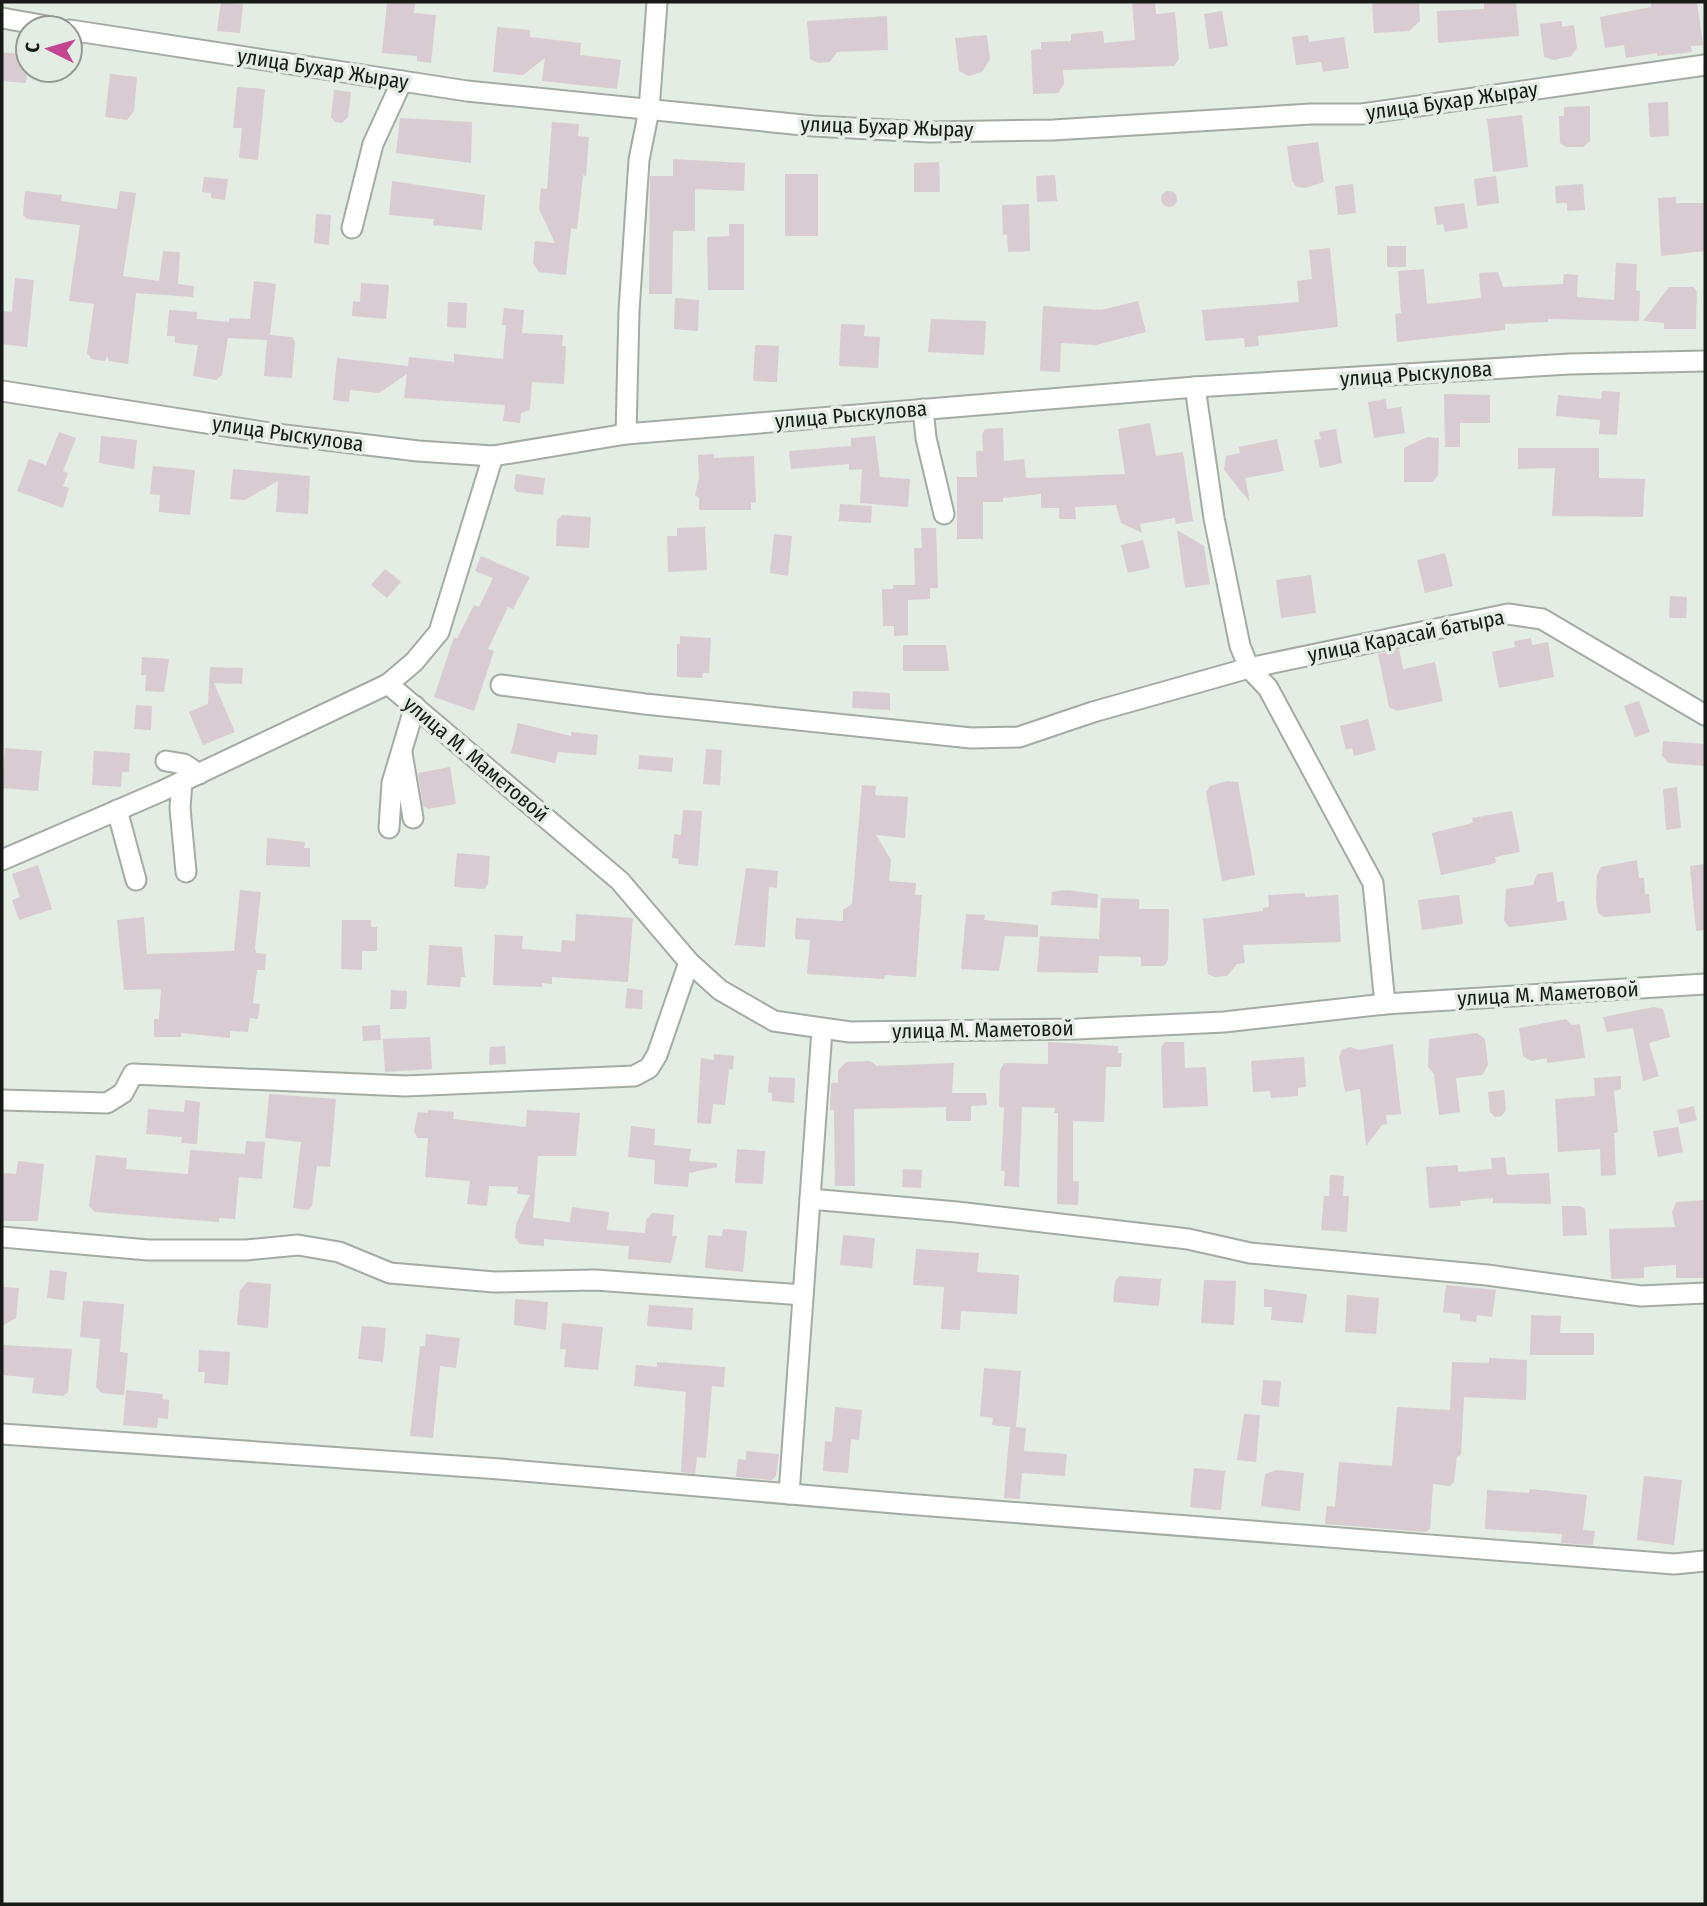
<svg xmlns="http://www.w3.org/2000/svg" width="1707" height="1906" font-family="'Fira Sans Condensed',sans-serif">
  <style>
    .building { fill: #d8cbd1 }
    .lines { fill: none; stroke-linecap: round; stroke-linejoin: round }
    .minor-casing { stroke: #a2aca2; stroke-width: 23 }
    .minor { stroke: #fff; stroke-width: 19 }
    .labels { text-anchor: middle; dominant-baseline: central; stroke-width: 7; stroke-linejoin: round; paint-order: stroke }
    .street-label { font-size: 21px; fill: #171a17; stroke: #e3ede3 }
  </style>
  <rect width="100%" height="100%" fill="#e3ede3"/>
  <g class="building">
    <polygon points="221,2 243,4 240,33 217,31"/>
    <polygon points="387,2 415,2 414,13 436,15 431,63 417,61 417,56 382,53"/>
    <polygon points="1132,2 1155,2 1156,14 1175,12 1179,59 1174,66 1063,70 1064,84 1058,93 1033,94 1031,50 1041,49 1041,42 1071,41 1071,34 1103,31 1104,43 1135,40"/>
    <polygon points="1372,2 1419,2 1420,21 1409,31 1374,33"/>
    <polygon points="1484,2 1516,2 1519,36 1438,43 1437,11 1484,9"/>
    <polygon points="1651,2 1697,2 1703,45 1691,46 1692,52 1657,56 1657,53 1626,58 1624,45 1605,48 1600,17 1651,7"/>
    <polygon points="1222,11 1228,46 1209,49 1204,14"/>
    <polygon points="887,16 888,50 837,52 830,62 818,63 810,59 807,21"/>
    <polygon points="1562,21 1562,27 1574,25 1577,48 1571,56 1554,60 1544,57 1540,24"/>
    <polygon points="497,27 530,30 530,37 581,43 580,55 621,60 617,89 542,81 545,58 523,75 493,72"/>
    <polygon points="987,35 990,59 982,72 969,76 959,71 955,38"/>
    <polygon points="1308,35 1309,42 1344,37 1349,68 1323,72 1321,62 1296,65 1292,37"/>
    <polygon points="2,52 28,55 26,83 2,81"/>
    <polygon points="110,74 137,77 134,111 127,120 105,117"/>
    <polygon points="237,87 265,89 258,160 239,158 242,128 233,128"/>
    <polygon points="334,90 351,92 348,117 342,123 335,122 331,117"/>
    <polygon points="1668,102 1669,136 1650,137 1648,103"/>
    <polygon points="1590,106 1590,141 1583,147 1566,147 1560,143 1559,116 1564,116 1564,107"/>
    <polygon points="1522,115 1528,167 1493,172 1487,119"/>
    <polygon points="400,118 472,122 471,163 396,153"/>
    <polygon points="552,122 579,124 578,136 589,137 586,176 583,175 577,229 571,228 566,275 539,272 533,263 535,241 555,243 539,209 541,188 547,189"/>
    <polygon points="1318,142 1324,182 1305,188 1297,187 1292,181 1287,146"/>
    <polygon points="673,159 745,163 744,191 695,189 695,231 673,231 672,294 649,294 650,176 673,176"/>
    <polygon points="939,162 940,192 914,192 914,163"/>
    <rect x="785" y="174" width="33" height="62"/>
    <polygon points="1055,175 1057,201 1037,202 1036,176"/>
    <polygon points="1496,176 1499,203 1477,206 1474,179"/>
    <polygon points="204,177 228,179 225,200 211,198 211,193 202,192"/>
    <polygon points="392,181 485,195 482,230 433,225 434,219 389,215"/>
    <polygon points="1353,184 1356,213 1338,215 1335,186"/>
    <polygon points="1583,184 1585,210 1567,211 1567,203 1556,203 1555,186"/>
    <polygon points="25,191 62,195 61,201 117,209 120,191 136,193 123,276 159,281 163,251 180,252 178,284 194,286 193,297 136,293 128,364 109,361 107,355 105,361 92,359 87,353 94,304 69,301 80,225 27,219 23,215"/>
    <circle cx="1169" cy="199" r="8"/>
    <polygon points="1676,197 1676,203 1705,203 1705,251 1661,256 1658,198"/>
    <polygon points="1464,203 1468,228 1445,232 1443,224 1437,225 1434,207"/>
    <polygon points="1029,204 1030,251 1008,252 1007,234 1003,235 1002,205"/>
    <polygon points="316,214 331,215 329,245 314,243"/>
    <polygon points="729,224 744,224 744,290 708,290 707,237 729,236"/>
    <rect x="1387" y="246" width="19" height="21"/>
    <polygon points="1330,248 1338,327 1258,336 1259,346 1245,347 1244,338 1205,341 1202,310 1299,302 1297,281 1312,279 1309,250"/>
    <polygon points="1616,263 1637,264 1636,290 1640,291 1639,321 1548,319 1548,322 1505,324 1505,330 1397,342 1395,314 1401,313 1398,271 1424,269 1427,304 1481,298 1479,273 1498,272 1503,287 1563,284 1564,274 1578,275 1577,297 1614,300"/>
    <polygon points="15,278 34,280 27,347 2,344 2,311 12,312"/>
    <polygon points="254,281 276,284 270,335 292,337 295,342 292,378 264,376 267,340 228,338 222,375 216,380 193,376 198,345 175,343 175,336 167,336 169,310 197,312 197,319 229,322 229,318 250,319"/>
    <polygon points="361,283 389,285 386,319 352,316 353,301 360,302"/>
    <polygon points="1669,287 1694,287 1697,292 1696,329 1664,329 1664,323 1643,321"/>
    <polygon points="675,298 699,300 698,331 674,329"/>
    <polygon points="1138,301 1146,332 1096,345 1061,343 1060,372 1040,371 1043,306 1101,310"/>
    <polygon points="448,302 467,303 466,328 447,327"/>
    <polygon points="504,308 524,310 522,333 563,335 562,346 566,346 564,384 532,382 530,410 521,413 520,423 503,421 505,405 404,398 407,374 379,393 350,390 349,402 333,400 337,358 408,366 409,357 454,362 454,354 503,359 506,325 502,325"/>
    <polygon points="931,319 986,321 984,355 928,352"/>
    <polygon points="841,324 865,325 864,336 880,337 878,368 839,366"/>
    <polygon points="755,345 779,346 777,382 753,381"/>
    <polygon points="1602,391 1620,392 1617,435 1599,434 1600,420 1556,416 1558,395 1601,399"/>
    <polygon points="1444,394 1490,395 1490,423 1460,423 1460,447 1445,447"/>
    <polygon points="1386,399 1387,409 1401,407 1405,433 1374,438 1368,402"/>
    <polygon points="1150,423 1156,456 1183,452 1193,521 1176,524 1175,518 1140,524 1142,533 1121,523 1116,505 1075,507 1076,519 1059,519 1059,508 1041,508 1041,494 1003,498 1003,502 983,502 983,539 957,539 957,477 977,477 976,451 983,451 982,434 985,429 1003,428 1004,461 1024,459 1026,478 1125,474 1118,429"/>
    <polygon points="1336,429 1342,463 1320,468 1314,440 1321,439 1319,432"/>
    <polygon points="59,432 76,438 63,471 68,473 63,486 69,488 63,508 17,491 29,459 46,465"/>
    <polygon points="101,436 137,440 134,469 99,463"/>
    <polygon points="875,436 880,477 910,479 908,507 860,503 862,469 849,470 849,464 791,469 789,451 851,446 851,438"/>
    <polygon points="1427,437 1439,438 1438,475 1433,482 1404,482 1404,448"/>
    <polygon points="1277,439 1284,471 1245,478 1250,502 1224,470 1226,456 1240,453 1239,447"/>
    <polygon points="1518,448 1599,448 1599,478 1645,479 1643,517 1552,516 1555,468 1518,469"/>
    <polygon points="714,454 714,458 754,456 756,502 751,503 751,510 699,510 699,498 695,495 699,479 698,455"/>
    <polygon points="153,466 195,470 190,515 159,512 160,495 150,494"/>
    <polygon points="233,469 310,476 308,514 276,512 278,481 245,500 230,499"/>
    <polygon points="516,474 545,478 543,495 517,492 514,488"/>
    <polygon points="840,504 872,506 871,523 839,521"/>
    <polygon points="562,515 591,517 589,548 556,546 557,520"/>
    <polygon points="705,527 707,570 668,572 667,536 677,536 677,528"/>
    <polygon points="921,528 936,528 938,588 930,588 930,599 908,600 908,635 894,636 894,626 883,626 882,589 893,589 893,585 915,585 914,548 922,548"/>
    <polygon points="1177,530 1204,546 1210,584 1185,588"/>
    <polygon points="774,534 792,536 788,576 770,573"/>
    <polygon points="1143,540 1150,568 1128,573 1121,545"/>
    <polygon points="1445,553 1453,586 1425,593 1417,560"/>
    <polygon points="481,556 530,577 513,609 508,607 488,649 494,651 474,711 434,697 454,637 457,639 474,605 479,607 493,578 475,571"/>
    <polygon points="385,569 401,582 387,598 371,585"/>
    <polygon points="1311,575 1316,613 1281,618 1276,580"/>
    <polygon points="1670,596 1687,597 1686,618 1669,618"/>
    <polygon points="680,636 711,638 709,673 703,673 702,678 677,677 677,644 680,644"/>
    <polygon points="1531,638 1532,645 1548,642 1554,677 1499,688 1492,652 1515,647 1514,641"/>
    <polygon points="903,645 946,645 949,671 903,671"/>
    <polygon points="1399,649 1403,669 1435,662 1443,701 1397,711 1389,707 1378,654"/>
    <polygon points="142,657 169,659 164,692 145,691 146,675 141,675"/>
    <polygon points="210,667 243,668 242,684 214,683 235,732 203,745 189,712 208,704"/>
    <polygon points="853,691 890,693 890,710 852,708"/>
    <polygon points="1639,701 1650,732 1635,737 1624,706"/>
    <polygon points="136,705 152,706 151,730 134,729"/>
    <polygon points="1368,719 1376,750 1354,756 1352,748 1346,750 1340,726"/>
    <polygon points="518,723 571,736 571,732 598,735 596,755 558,752 555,763 511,753"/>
    <polygon points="1663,741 1705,744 1705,766 1668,763 1662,755"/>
    <polygon points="5,748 42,751 38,791 2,788"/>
    <polygon points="706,749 722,750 720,785 703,784"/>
    <polygon points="94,751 130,753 129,772 122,772 121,787 92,785"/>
    <polygon points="639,755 673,758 672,772 638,769"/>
    <polygon points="450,767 456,804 428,809 423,806 418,773"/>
    <polygon points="1227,781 1238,782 1255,875 1222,881 1206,792 1210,786"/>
    <polygon points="862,785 876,786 875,795 908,797 905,838 876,835 891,860 889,881 916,883 915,895 922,895 916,977 885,975 884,979 807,974 810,940 795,939 796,918 843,921 843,910 852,904"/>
    <polygon points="1677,787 1681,828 1666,830 1663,789"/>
    <polygon points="683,810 702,811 698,866 678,864 679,859 672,858 674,834 681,835"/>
    <polygon points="1512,811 1520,852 1495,857 1496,863 1441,875 1432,833 1473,823 1472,818"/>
    <polygon points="267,838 305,842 304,848 310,848 310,867 266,865"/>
    <polygon points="457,853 490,856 488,884 484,889 454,887"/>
    <polygon points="1637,860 1639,878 1644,878 1645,894 1649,894 1651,913 1604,917 1598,913 1596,900 1597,875 1601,867"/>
    <polygon points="1705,864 1705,930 1696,931 1690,866"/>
    <polygon points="38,865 52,909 19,920 12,900 20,897 12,874"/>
    <polygon points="746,868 778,871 777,888 769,887 765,947 735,945"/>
    <polygon points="1553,872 1557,902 1564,901 1567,920 1509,927 1504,921 1506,889 1533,885 1537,874"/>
    <polygon points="240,890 261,892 255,948 256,953 266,954 265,970 257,970 253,1003 260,1004 258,1019 250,1018 248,1032 230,1031 230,1038 181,1033 181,1037 154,1037 154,1019 159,1019 161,989 124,990 117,920 144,917 147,954 234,951"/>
    <polygon points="1067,890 1098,894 1097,908 1051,905 1052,892"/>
    <polygon points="1305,893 1305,897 1338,895 1341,942 1243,945 1245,963 1237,964 1227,976 1214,977 1208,974 1203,919 1263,911 1263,908 1269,907 1268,895"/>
    <polygon points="1459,895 1463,924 1422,930 1418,900"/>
    <polygon points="1101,898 1139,899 1139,909 1169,909 1168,960 1164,966 1141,966 1141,957 1099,956 1098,973 1037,972 1040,936 1099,939"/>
    <polygon points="576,914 633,918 628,982 552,977 552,984 542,983 542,987 493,985 495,935 523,936 522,949 561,952 562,940 575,941"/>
    <polygon points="966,914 985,915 984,920 1038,925 1038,937 1005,936 999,971 961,969"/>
    <polygon points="342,920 371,920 371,927 377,927 377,951 362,951 362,970 341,969"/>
    <polygon points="429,945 462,947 465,977 461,977 460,987 427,985"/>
    <polygon points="627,988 643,990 642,1009 625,1008"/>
    <polygon points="391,990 407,991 406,1009 390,1009"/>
    <polygon points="1654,1007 1663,1009 1670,1037 1649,1043 1659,1076 1643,1081 1633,1028 1607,1032 1603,1017"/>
    <polygon points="1566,1019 1572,1025 1580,1024 1585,1058 1547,1063 1547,1058 1531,1061 1523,1056 1519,1028"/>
    <polygon points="380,1025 381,1040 363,1041 362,1026"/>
    <polygon points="1477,1033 1485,1039 1488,1065 1482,1075 1456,1078 1460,1112 1439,1115 1434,1074 1428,1067 1429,1039"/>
    <polygon points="430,1037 432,1069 385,1072 383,1039"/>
    <polygon points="1048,1042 1118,1046 1118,1053 1122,1053 1121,1067 1106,1067 1104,1122 1073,1121 1073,1181 1079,1181 1078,1205 1057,1204 1058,1113 1054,1113 1055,1108 1022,1107 1019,1187 1004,1186 1005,1171 1001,1171 1004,1107 999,1107 1000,1070 1004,1063 1048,1064"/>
    <polygon points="1165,1042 1184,1042 1185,1068 1206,1067 1208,1106 1163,1108 1161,1047"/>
    <polygon points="1393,1044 1401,1114 1386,1115 1387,1124 1382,1125 1366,1146 1360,1089 1345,1092 1339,1057 1342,1050 1350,1047 1359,1050"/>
    <polygon points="505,1046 506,1064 489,1065 490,1047"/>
    <polygon points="714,1054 734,1056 733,1070 729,1069 725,1105 713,1104 711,1124 697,1123 701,1058 714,1060"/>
    <polygon points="1304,1057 1306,1087 1298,1088 1298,1096 1271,1098 1270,1091 1253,1092 1251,1061"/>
    <polygon points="870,1061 877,1066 954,1063 952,1093 986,1093 987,1105 971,1106 971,1121 946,1121 946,1107 854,1109 855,1186 835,1186 834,1110 830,1110 831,1083 838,1083 838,1070 846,1062"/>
    <polygon points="1621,1076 1621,1089 1614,1091 1618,1132 1614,1133 1616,1175 1601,1176 1600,1149 1558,1152 1555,1099 1595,1096 1594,1078"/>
    <polygon points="769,1077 795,1078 794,1103 772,1101 772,1093 768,1093"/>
    <polygon points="1504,1090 1506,1110 1502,1116 1495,1117 1490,1112 1488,1092"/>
    <polygon points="269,1094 336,1099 330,1167 317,1166 312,1206 308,1210 293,1208 301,1142 265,1138"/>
    <polygon points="185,1100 200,1102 197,1144 181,1143 182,1137 146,1134 148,1109 184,1112"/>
    <polygon points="1694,1106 1697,1120 1680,1124 1677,1110"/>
    <polygon points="428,1110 454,1112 453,1119 526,1127 527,1110 580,1113 576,1156 538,1156 533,1218 570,1222 572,1207 609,1212 607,1230 645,1233 646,1220 652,1213 674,1215 672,1236 677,1236 671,1263 628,1259 629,1246 544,1239 544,1246 520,1244 515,1238 516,1224 530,1195 517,1194 518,1187 489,1186 487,1206 467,1204 470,1181 425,1177 428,1138 417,1138 414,1130 418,1112 428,1113"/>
    <polygon points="631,1126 655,1129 654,1145 691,1149 689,1161 717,1163 717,1167 689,1173 688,1187 654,1184 655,1160 628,1157"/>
    <polygon points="1678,1127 1683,1152 1658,1157 1653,1131"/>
    <polygon points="246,1141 265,1142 262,1179 239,1177 235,1219 219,1218 219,1222 95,1212 89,1206 96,1155 127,1158 126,1169 188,1174 190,1150 245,1154"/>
    <polygon points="737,1149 765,1151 763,1184 735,1183"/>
    <polygon points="1505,1157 1507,1175 1549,1173 1551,1204 1493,1203 1493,1198 1460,1201 1461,1206 1429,1208 1426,1167 1458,1165 1458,1172 1492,1169 1491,1158"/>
    <polygon points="18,1161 44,1164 38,1221 2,1221 2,1173 16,1174"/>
    <polygon points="903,1169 922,1170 921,1188 902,1187"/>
    <polygon points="1330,1175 1344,1176 1343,1196 1349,1196 1347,1232 1321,1230 1324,1196 1329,1196"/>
    <polygon points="1705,1200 1705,1278 1676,1278 1676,1265 1644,1267 1644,1278 1611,1279 1609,1229 1675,1227 1672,1212 1676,1202"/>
    <polygon points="1562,1206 1580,1206 1585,1209 1587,1235 1563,1236"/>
    <polygon points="723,1229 747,1231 743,1272 705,1268 708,1235 722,1236"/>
    <polygon points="843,1235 875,1238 872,1268 840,1265"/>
    <polygon points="916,1249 979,1253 977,1272 1019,1275 1017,1314 961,1311 960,1330 941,1329 944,1287 913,1285"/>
    <polygon points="50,1270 67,1272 64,1300 47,1298"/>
    <polygon points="1120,1276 1161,1279 1159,1306 1113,1302 1115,1281"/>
    <polygon points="1204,1280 1236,1281 1234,1325 1201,1323"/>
    <polygon points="247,1282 271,1284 268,1328 237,1325 240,1290"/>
    <polygon points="1446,1285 1496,1290 1492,1317 1477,1315 1476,1322 1460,1320 1460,1314 1443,1312"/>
    <polygon points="2,1287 19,1288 16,1318 2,1326"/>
    <polygon points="1264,1289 1307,1294 1303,1323 1271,1320 1272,1307 1264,1307"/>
    <polygon points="1347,1295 1379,1298 1376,1334 1345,1332"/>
    <polygon points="515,1299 548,1302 546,1330 514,1325"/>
    <polygon points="83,1301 124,1304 120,1352 128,1353 124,1395 102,1393 96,1387 100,1339 80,1337"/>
    <polygon points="649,1305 693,1308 692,1330 647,1326"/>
    <polygon points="1531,1315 1561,1316 1560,1333 1594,1333 1594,1355 1530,1355"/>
    <polygon points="562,1323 603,1327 598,1370 564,1367 566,1349 560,1349"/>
    <polygon points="362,1326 386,1328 383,1362 358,1359"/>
    <polygon points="426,1334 460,1338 456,1368 440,1366 433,1438 410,1436 420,1346 425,1346"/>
    <polygon points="2,1345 72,1349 68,1392 63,1396 32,1393 34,1378 2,1375"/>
    <polygon points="199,1350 230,1352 228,1385 204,1383 205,1372 198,1372"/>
    <polygon points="1489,1358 1527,1360 1526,1400 1464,1397 1461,1455 1457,1457 1454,1482 1450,1486 1433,1484 1430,1529 1426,1532 1325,1524 1327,1506 1335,1507 1339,1462 1392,1466 1397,1407 1450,1410 1452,1362 1489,1363"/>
    <polygon points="657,1362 725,1367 724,1387 712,1386 706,1458 697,1457 695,1474 681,1472 686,1392 634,1386 636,1365 657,1367"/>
    <polygon points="984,1368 1021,1371 1016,1427 1026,1428 1024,1451 1067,1454 1065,1476 1022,1473 1020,1499 1004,1498 1010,1427 992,1425 993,1418 980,1416"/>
    <polygon points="1263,1380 1281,1381 1279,1407 1261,1405"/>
    <polygon points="126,1390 163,1394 162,1399 169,1400 168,1419 158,1418 157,1428 123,1425"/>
    <polygon points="835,1407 862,1410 859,1440 851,1439 848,1473 823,1471 825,1441 832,1442"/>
    <polygon points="1244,1414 1260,1415 1256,1462 1237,1460"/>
    <polygon points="746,1451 779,1454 776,1476 772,1480 736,1477 738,1459 746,1460"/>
    <polygon points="1194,1468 1225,1471 1221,1510 1190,1507"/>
    <polygon points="1276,1470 1304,1473 1300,1511 1261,1506 1265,1474"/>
    <polygon points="1644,1476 1682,1480 1674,1545 1637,1540"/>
    <polygon points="1530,1489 1587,1495 1583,1530 1595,1531 1593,1545 1561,1543 1562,1534 1485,1529 1487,1490 1529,1493"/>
  </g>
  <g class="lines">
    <defs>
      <g id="minor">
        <polyline points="2,18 58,28"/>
        <polyline points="70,30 467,91 813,126 929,132 1053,130 1311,114 1362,114 1705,65"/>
        <polyline points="352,228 373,144 402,81"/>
        <polyline points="1195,387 1214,518 1240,646 1249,668 1268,688 1373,883 1385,1004"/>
        <polyline points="2,391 276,434 418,451 493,456 626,434 1195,387 1569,364 1705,361"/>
        <polyline points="923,409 926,438 944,514"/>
        <polyline points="626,434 629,311 639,160 649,110 657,2"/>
        <polyline points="388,684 620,881 689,962 720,990 774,1021 850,1032 1077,1029 1224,1022 1385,1004 1705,984"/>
        <polyline points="501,685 645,704 971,738 1019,737 1093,712 1249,668 1508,614 1542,619 1705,715"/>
        <polyline points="402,753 413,818"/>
        <polyline points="166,761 184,764 199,774"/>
        <polyline points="182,781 180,808 186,872"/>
        <polyline points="117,810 136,880"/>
        <polyline points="389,828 392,783 415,706"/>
        <polyline points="2,860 162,791 388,684 414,662 439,632 493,456"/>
        <polyline points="2,1100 107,1103 123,1093 133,1074 405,1086 634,1076 649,1068 657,1055 689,962"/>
        <polyline points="810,1199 957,1212 1188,1239 1250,1253 1487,1275 1641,1296 1705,1293"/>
        <polyline points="2,1237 148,1250 246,1250 298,1245 339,1252 390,1273 494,1282 595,1280 803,1295"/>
        <polyline points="2,1434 500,1469 906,1504 1674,1564 1705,1561"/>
        <polyline points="789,1494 822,1030"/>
      </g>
    </defs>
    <use href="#minor" class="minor-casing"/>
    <use href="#minor" class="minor"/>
  </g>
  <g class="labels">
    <g class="street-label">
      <text transform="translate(323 69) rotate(9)">улица Бухар Жырау</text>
      <text transform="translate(1452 101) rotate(-8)">улица Бухар Жырау</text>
      <text transform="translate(887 127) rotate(2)">улица Бухар Жырау</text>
      <text transform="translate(1416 374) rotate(-4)">улица Рыскулова</text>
      <text transform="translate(851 415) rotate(-5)">улица Рыскулова</text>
      <text transform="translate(288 434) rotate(8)">улица Рыскулова</text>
      <text transform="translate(1406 636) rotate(-11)">улица Карасай батыра</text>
      <text transform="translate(476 759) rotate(40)">улица М. Маметовой</text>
      <text transform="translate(1548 994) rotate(-3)">улица М. Маметовой</text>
      <text transform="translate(983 1030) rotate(-1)">улица М. Маметовой</text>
    </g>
  </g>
  <rect width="1707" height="1906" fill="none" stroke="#171a17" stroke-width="7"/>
  <g transform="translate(49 49) rotate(275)"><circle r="33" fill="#e3ede3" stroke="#919991" stroke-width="2"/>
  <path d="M0-5L12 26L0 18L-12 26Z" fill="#c4448f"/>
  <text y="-10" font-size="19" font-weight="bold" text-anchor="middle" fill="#171a17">С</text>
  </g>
</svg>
